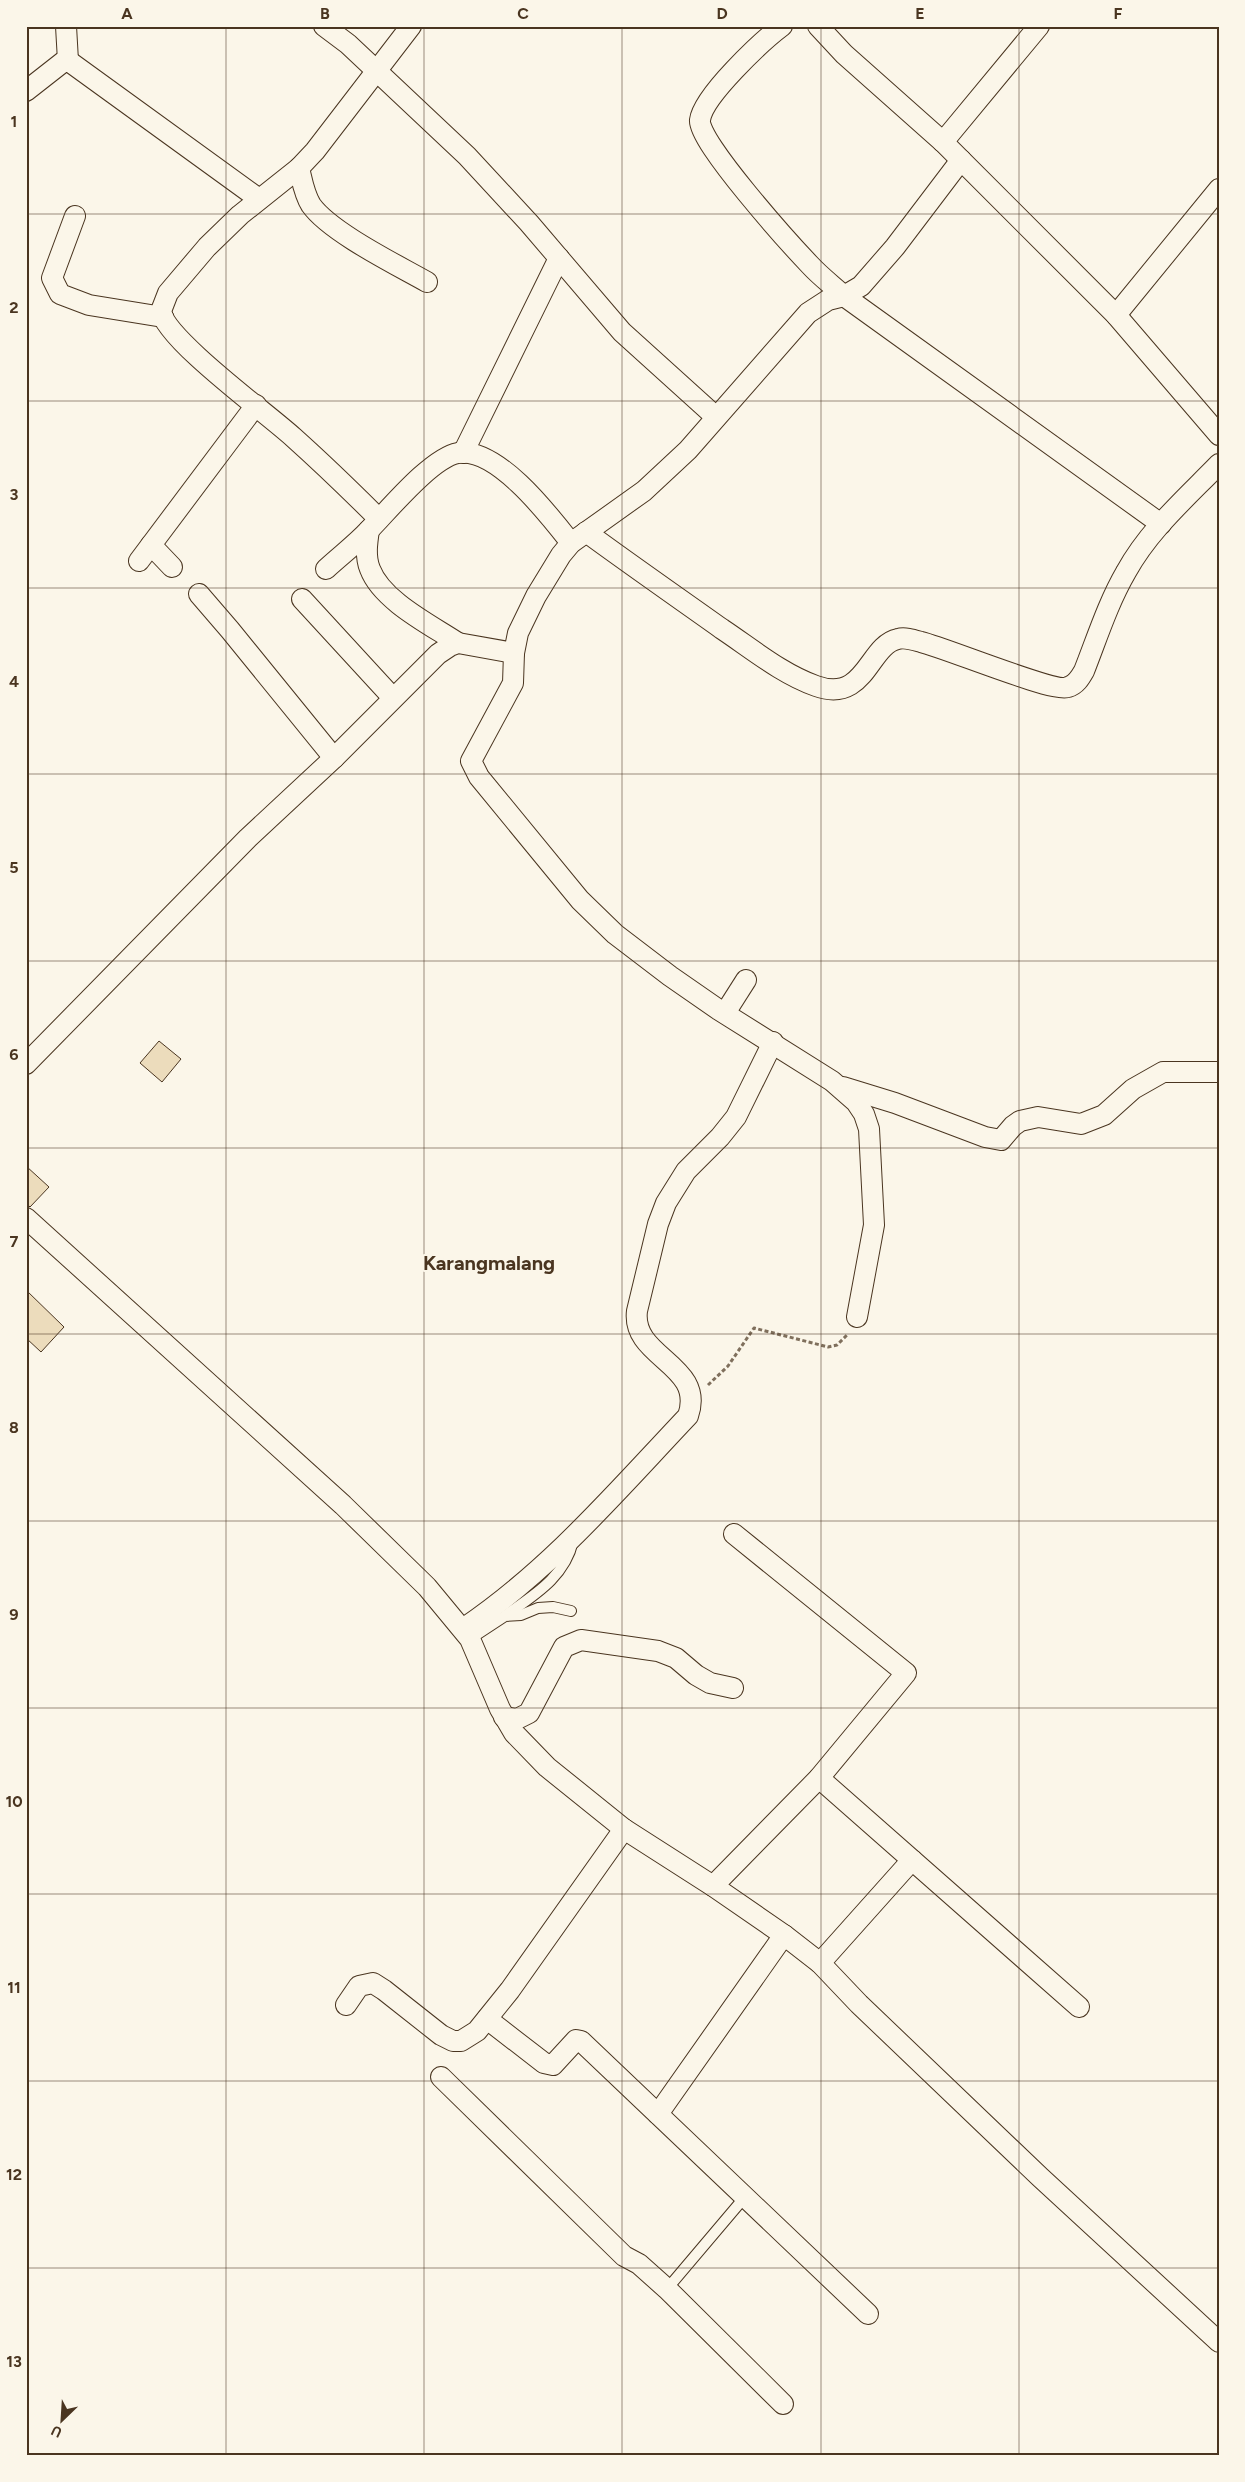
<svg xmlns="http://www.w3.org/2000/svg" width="1245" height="2482" font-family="Figtree,sans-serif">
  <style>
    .building { fill: #ecdcbc; stroke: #4a3520 }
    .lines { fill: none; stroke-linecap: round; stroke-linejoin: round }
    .service-casing { stroke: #4a3520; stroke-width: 12 }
    .minor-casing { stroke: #4a3520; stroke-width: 22 }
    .path { stroke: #7f6f5c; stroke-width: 3; stroke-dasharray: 4 2.5; stroke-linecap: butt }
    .service { stroke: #fbf6e9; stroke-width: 10 }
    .minor { stroke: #fbf6e9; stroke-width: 20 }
    .grid { fill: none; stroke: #4a3520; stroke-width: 1; stroke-opacity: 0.55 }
    .labels { text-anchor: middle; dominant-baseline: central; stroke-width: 4; stroke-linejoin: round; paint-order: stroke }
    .quarter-label { font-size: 20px; font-weight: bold; fill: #4a3520; stroke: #fbf6e9 }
    .neatline { fill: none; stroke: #4a3520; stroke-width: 2 }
    .grid-label { font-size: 16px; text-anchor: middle; font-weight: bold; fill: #4a3520 }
  </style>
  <rect width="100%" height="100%" fill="#fbf6e9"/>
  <g class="building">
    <polygon points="159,1041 181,1059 162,1082 140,1063"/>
    <polygon points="26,1166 49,1187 30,1207 26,1203"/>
    <polygon points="26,1290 64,1327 41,1352 26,1338"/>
  </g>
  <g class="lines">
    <defs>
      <g id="service">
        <path d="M506 1615C534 1595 565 1577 573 1541"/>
        <polyline points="470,1639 505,1616 521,1615 538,1608 553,1607 571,1611"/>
        <polyline points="667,2289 744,2198"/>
      </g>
      <g id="minor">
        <polyline points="66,26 68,61"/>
        <polyline points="324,26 348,44 467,156 529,223 622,332 716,417"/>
        <path d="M782 26C762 41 703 96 700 120 697 141 791 245 810 265 820 276 832 285 844 296L1161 524"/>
        <polyline points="818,26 844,54 943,142 1116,315 1219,435"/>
        <polyline points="26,91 63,62 70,62 259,199"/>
        <polyline points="943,142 1039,26"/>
        <path d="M299 168C302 180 304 194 311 205 330 232 397 265 427 282"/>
        <polyline points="75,216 52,278 60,294 89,305 163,317"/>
        <polyline points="1116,315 1219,189"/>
        <polyline points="463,453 559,258"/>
        <path d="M379 519C351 491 322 463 293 437 268 414 165 339 161 311L168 293 207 247 240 215 299 168 315 151 411 26"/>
        <path d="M369 530C367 543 365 557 370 569 382 601 431 625 458 643"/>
        <path d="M586 532C631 565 677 597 722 629 752 649 782 674 816 686 866 704 868 645 898 639 905 637 914 640 921 642 946 648 1054 693 1068 687 1076 685 1080 678 1084 671 1097 638 1108 603 1126 572 1149 530 1186 498 1219 464"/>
        <polyline points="151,545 172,567"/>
        <polyline points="139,561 256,405"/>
        <path d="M326 569C340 556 356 544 369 530 388 511 431 458 458 453 497 447 549 515 571 543"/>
        <polyline points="199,594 230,630 334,758"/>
        <polyline points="302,599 393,698"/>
        <polyline points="725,1013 746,980"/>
        <polyline points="26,1064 248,838 334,758 438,654 450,646 458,643 514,653"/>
        <polyline points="843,1087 895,1103 985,1137 1001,1140 1013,1126 1020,1121 1038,1117 1081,1124 1104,1115 1133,1089 1163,1072 1219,1072"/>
        <polyline points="26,1218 343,1505 427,1587 470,1639 500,1709 514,1733 547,1767 624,1829 713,1886 784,1935 820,1963 859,2004 1040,2177 1219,2342"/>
        <polyline points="857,1317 874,1225 869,1129 864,1114 856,1102 832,1081 719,1010 670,976 615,934 580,900 479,777 471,761 513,683 514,653 518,633 536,596 561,555 571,543 644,491 688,450 808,313 828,300 844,296 861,286 895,247 961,160"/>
        <path d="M464 1628C550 1570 617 1491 688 1416 706 1364 631 1358 637 1311L658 1224 666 1203 686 1171 720 1137 736 1117 773 1042"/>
        <polyline points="504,1717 517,1719 529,1713 564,1647 581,1640 658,1651 676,1658 696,1675 710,1683 733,1688"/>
        <polyline points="819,1778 1079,2007"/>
        <polyline points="713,1886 819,1778 906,1673 734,1534"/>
        <polyline points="820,1963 912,1860"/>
        <polyline points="346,2005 359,1986 373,1983 384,1990 441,2035 453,2041 461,2041 477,2031 510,1990 624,1829"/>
        <polyline points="487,2019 544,2063 553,2065 576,2040 581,2041 868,2314"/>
        <polyline points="441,2077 624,2256 639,2264 667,2289 783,2404"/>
        <polyline points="658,2114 784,1935"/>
      </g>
    </defs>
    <use href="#service" class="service-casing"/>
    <use href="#minor" class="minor-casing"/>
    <polyline class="path" points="708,1385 728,1366 754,1328 828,1347 837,1345 847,1335"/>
    <use href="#service" class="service"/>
    <use href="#minor" class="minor"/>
  </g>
  <path class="grid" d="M226 26V2456M424 26V2456M622 26V2456M821 26V2456M1019 26V2456M26 214H1219M26 401H1219M26 588H1219M26 774H1219M26 961H1219M26 1148H1219M26 1334H1219M26 1521H1219M26 1708H1219M26 1894H1219M26 2081H1219M26 2268H1219"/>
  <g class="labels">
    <g class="quarter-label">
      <text x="489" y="1263">Karangmalang</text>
    </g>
  </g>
  <rect width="1245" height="2482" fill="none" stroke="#fbf6e9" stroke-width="55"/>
  <g transform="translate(62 2420) rotate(205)" stroke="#fbf6e9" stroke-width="4" paint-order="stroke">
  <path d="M0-4L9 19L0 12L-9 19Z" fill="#4a3520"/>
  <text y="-8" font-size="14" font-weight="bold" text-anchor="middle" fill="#4a3520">U</text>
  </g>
  <rect x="28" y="28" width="1190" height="2426" class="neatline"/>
  <g class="grid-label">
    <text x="127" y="19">A</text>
    <text x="325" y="19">B</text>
    <text x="523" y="19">C</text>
    <text x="722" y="19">D</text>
    <text x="920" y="19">E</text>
    <text x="1118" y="19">F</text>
    <text x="14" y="127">1</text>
    <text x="14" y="313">2</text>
    <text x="14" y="500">3</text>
    <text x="14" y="687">4</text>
    <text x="14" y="873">5</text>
    <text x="14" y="1060">6</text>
    <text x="14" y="1247">7</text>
    <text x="14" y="1433">8</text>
    <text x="14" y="1620">9</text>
    <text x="14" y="1807">10</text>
    <text x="14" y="1993">11</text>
    <text x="14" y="2180">12</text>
    <text x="14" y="2367">13</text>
  </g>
</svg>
